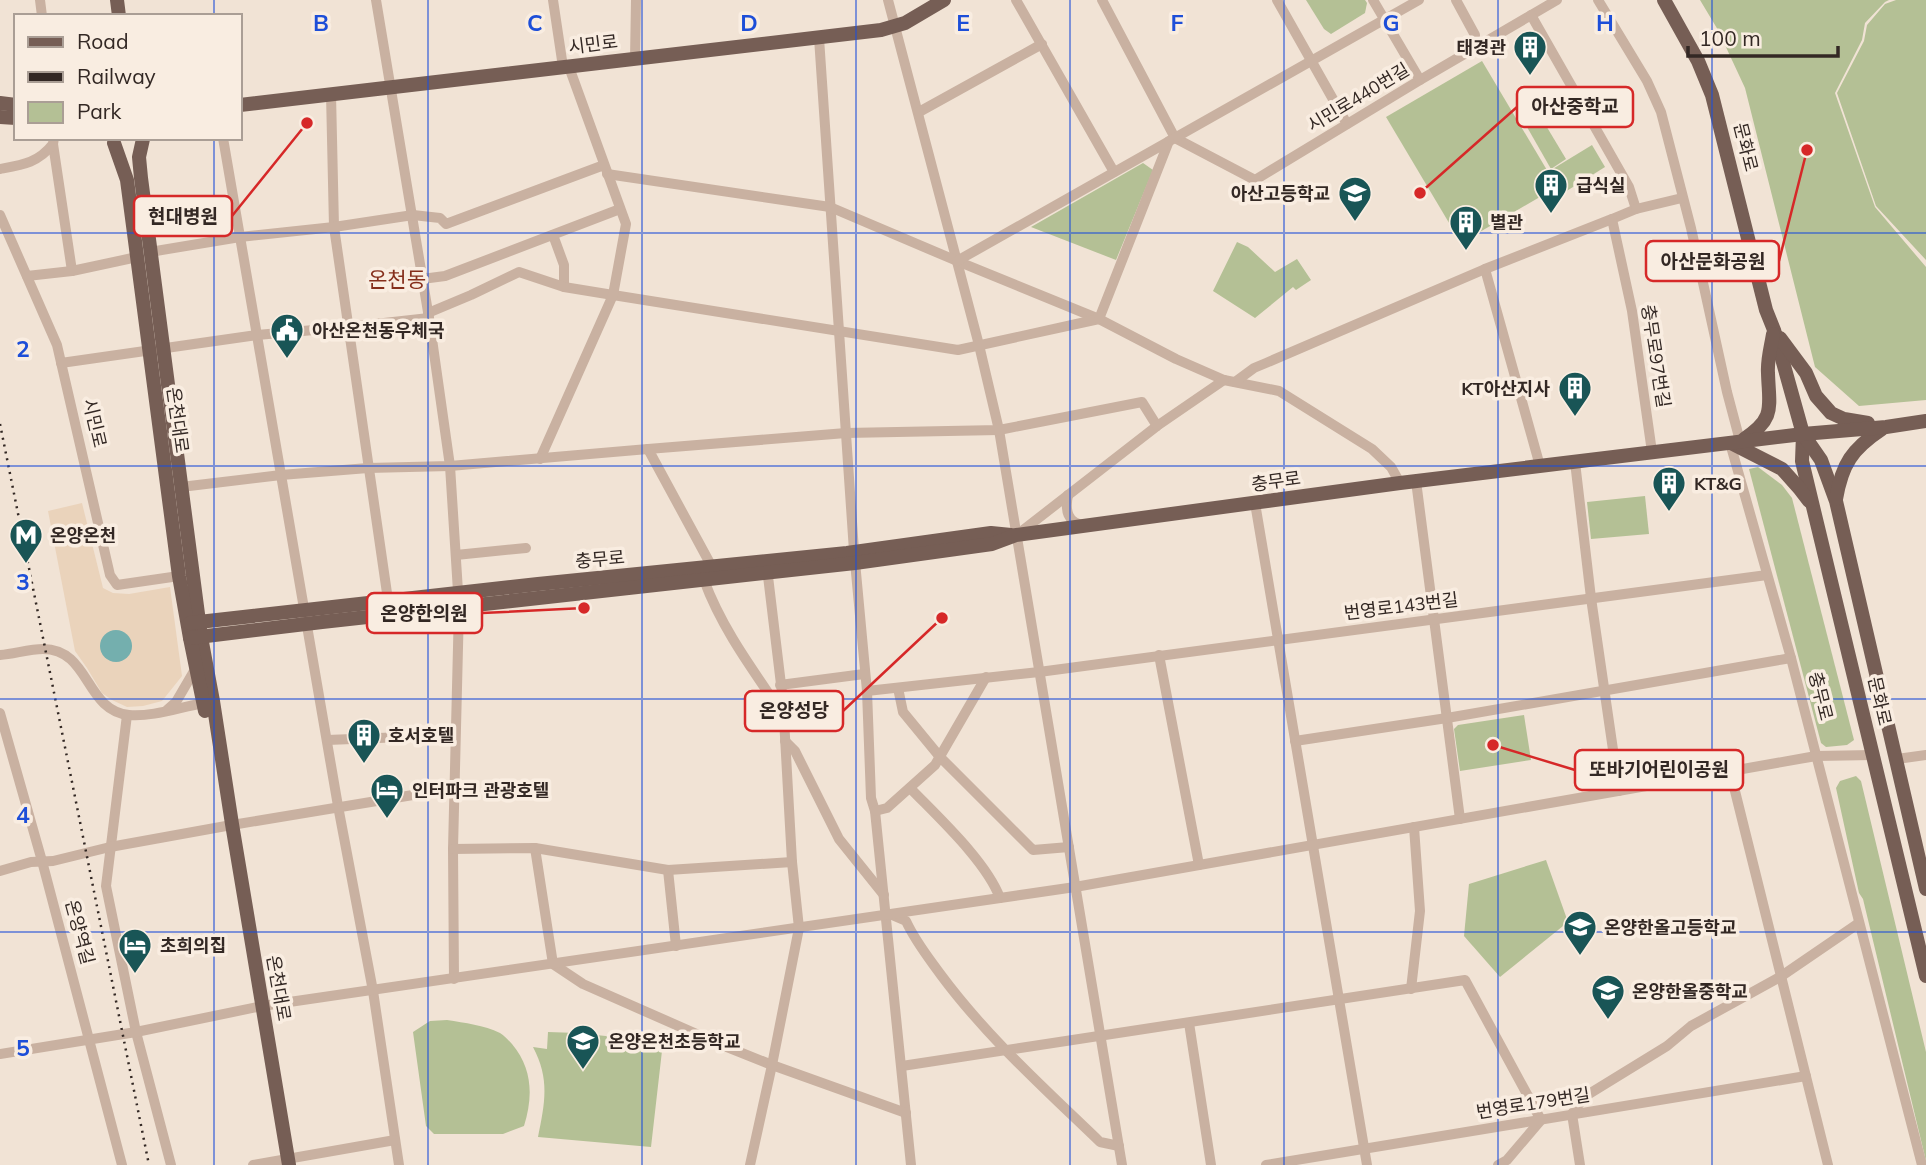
<svg xmlns="http://www.w3.org/2000/svg" width="1926" height="1165" font-family="Mulish,'Noto Sans KR',sans-serif">
  <style>
    .green { fill: #b4c095 }
    .plaza { fill: #ead3bb }
    .water { fill: #74afae }
    .lines { fill: none; stroke-linecap: round; stroke-linejoin: round }
    .minor { stroke: #c9b1a1; stroke-width: 10 }
    .major { stroke: #765e55; stroke-width: 14 }
    .rail { stroke: #332824; stroke-width: 2.5; stroke-dasharray: 2 5; stroke-linecap: butt }
    .grid { fill: none; stroke: #1d4ed8; stroke-width: 2; stroke-opacity: 0.55 }
    .labels { text-anchor: middle; dominant-baseline: central; stroke-width: 7; stroke-linejoin: round; paint-order: stroke }
    .street-label { font-size: 18px; fill: #332824; stroke: #f9ede1 }
    .poi-label { font-size: 18px; font-weight: bold; fill: #332824; stroke: #f9ede1; text-anchor: start }
    .quarter-label { font-size: 21px; fill: #852e1b; stroke: #f9ede1 }
    .grid-label { font-size: 23px; text-anchor: middle; font-weight: bold; fill: #1d4ed8; stroke: #f9ede1; stroke-width: 7; stroke-linejoin: round; paint-order: stroke }
    .leader { fill: none; stroke: #d62828; stroke-width: 2.5 }
    .callout-dot { fill: #d62828; stroke: #f9ede1; stroke-width: 2.5 }
    .callout { fill: #f9ede1; stroke: #d62828; stroke-width: 2.5 }
    .callout-label { font-size: 19px; text-anchor: middle; font-weight: bold; fill: #332824 }
  </style>
  <rect width="100%" height="100%" fill="#f1e3d5"/>
  <g class="green">
    <polygon points="1306,0 1365,0 1367,3 1365,13 1331,34 1324,29"/>
    <polygon points="1700,0 1889,0 1885,2 1865,23 1862,40 1835,93 1875,207 1926,267 1926,400 1859,406 1815,367 1745,88 1718,30"/>
    <polygon points="1896,0 1926,0 1926,260 1876,206 1837,93 1864,41 1867,25 1885,4"/>
    <polygon points="1482,61 1557,187 1461,243 1386,117"/>
    <polygon points="1542,119 1566,159 1551,169 1527,127"/>
    <polygon points="1592,145 1605,167 1565,192 1551,170"/>
    <polygon points="1143,163 1153,170 1116,260 1031,227"/>
    <polygon points="1237,242 1248,247 1275,272 1297,259 1311,280 1296,290 1293,287 1255,318 1213,291"/>
    <polygon points="1758,467 1782,485 1792,498 1854,740 1847,745 1826,747 1821,743 1749,469"/>
    <polygon points="1645,496 1649,534 1591,539 1587,502"/>
    <polygon points="1524,715 1531,760 1460,771 1454,729 1458,725"/>
    <polygon points="1856,776 1861,781 1926,1052 1926,1161 1863,899 1859,893 1836,788 1840,781"/>
    <polygon points="1546,860 1568,922 1500,977 1464,936 1469,884"/>
    <path d="M447 1020C465 1023 484 1025 500 1033 505 1036 508 1040 512 1044 533 1069 533 1097 524 1126L503 1134H434L426 1126 413 1032 430 1021Z"/>
    <path d="M548 1032 577 1033 663 1042 651 1147 538 1137C545 1103 550 1079 533 1047L547 1049Z"/>
  </g>
  <polygon class="plaza" points="82,503 103,588 113,593 129,594 170,587 182,676 162,701 143,706 127,707 112,700 102,693 87,668 75,651 48,511"/>
  <circle class="water" cx="116" cy="646" r="16"/>
  <g class="lines">
    <g class="minor">
      <polyline points="40,0 42,16"/>
      <polyline points="376,0 429,318 450,466 459,607 453,849 454,979"/>
      <polyline points="553,0 563,67"/>
      <polyline points="888,0 979,345 999,430 1122,1165"/>
      <polyline points="1016,0 1114,172"/>
      <polyline points="1102,0 1175,138 1255,180 1420,80 1557,0"/>
      <polyline points="1277,0 1347,124"/>
      <polyline points="1373,0 1420,80"/>
      <polyline points="1456,0 1475,35"/>
      <polyline points="1598,0 1647,81 1661,112 1691,228 1727,392 1740,441"/>
      <polyline points="1531,15 1629,187 1636,209 1612,219 1632,311 1652,452"/>
      <polyline points="819,38 854,551 867,691 871,798 875,811 911,1165"/>
      <polyline points="635,59 636,0"/>
      <polyline points="331,94 334,227 388,600"/>
      <polyline points="919,112 1042,44"/>
      <polyline points="54,138 53,144 72,271"/>
      <polyline points="223,138 338,806 373,991 399,1165"/>
      <path d="M0 169C22 165 38 163 53 144"/>
      <polyline points="607,174 830,207 957,261 1099,319 1176,359 1224,380 1279,391 1372,449 1391,467 1400,483"/>
      <polyline points="1636,209 1682,198"/>
      <polyline points="0,215 57,345 110,575 117,585 179,576"/>
      <polyline points="553,235 564,265 564,287"/>
      <polyline points="150,252 240,237 334,227 413,215 440,218 446,224 604,165"/>
      <polyline points="957,261 1419,0"/>
      <polyline points="1485,269 1540,466"/>
      <polyline points="27,276 72,271 137,257"/>
      <polyline points="422,279 445,276 620,209"/>
      <polyline points="428,313 471,295 519,272 564,287 613,295 958,350 1099,319"/>
      <polyline points="1099,319 1169,141"/>
      <polyline points="61,363 257,335 348,327 429,318"/>
      <polyline points="1235,382 1254,368 1266,363 1485,269 1612,219"/>
      <polyline points="1730,443 1791,658 1922,1165"/>
      <polyline points="540,459 613,295 626,224 569,67"/>
      <polyline points="1575,462 1591,598 1619,791"/>
      <polyline points="1416,481 1460,819"/>
      <polyline points="181,487 281,475 368,468 450,466 648,449"/>
      <path d="M1068 495C1065 510 1067 523 1084 525"/>
      <polyline points="1255,503 1367,1165"/>
      <polyline points="1018,534 1157,426 1224,380"/>
      <polyline points="456,555 526,548"/>
      <polyline points="712,567 648,449 846,433 999,430 1142,402 1157,426"/>
      <path d="M704 580C722 629 753 670 782 713"/>
      <path d="M0 655C14 654 29 649 43 649 90 649 85 711 129 715 153 717 180 707 204 703"/>
      <polyline points="1159,655 1199,865"/>
      <polyline points="780,685 864,674"/>
      <polyline points="898,688 903,712 940,757 1033,850 1069,847"/>
      <polyline points="867,691 1039,672 1767,575"/>
      <polyline points="167,710 176,702 197,666"/>
      <polyline points="0,713 42,861 122,1165"/>
      <polyline points="127,715 106,886 136,1032 171,1165"/>
      <polyline points="327,740 455,735"/>
      <polyline points="785,741 795,751 839,839 884,895"/>
      <polyline points="1295,741 1447,718 1791,658"/>
      <polyline points="1897,759 1926,755"/>
      <polyline points="1730,771 1828,1165"/>
      <path d="M910 788C938 817 986 861 1000 898"/>
      <polyline points="875,811 887,808 935,765 986,677"/>
      <polyline points="535,848 553,964 583,984 717,1043 772,1065 906,1113"/>
      <polyline points="453,849 535,848 668,870 792,862"/>
      <polyline points="668,870 676,946"/>
      <polyline points="0,871 31,862 53,861 110,847 226,826 455,788"/>
      <path d="M892 915 906 921C915 941 928 957 941 975 987 1037 1044 1088 1100 1142L1119 1146"/>
      <polyline points="1411,989 1420,911 1414,827"/>
      <polyline points="1189,1023 1211,1165"/>
      <polyline points="0,1054 136,1032 262,1006 1075,887 1816,756 1873,755"/>
      <polyline points="902,1066 1465,980 1541,1120 1507,1160 1498,1165"/>
      <polyline points="1572,1114 1584,1097 1667,1046 1691,1026 1780,977 1859,923"/>
      <polyline points="1572,1114 1580,1165"/>
      <polyline points="253,1165 395,1140"/>
      <polyline points="750,1165 772,1065 799,928 792,862 783,701 767,568"/>
      <polyline points="1266,1165 1806,1076"/>
    </g>
    <g class="major">
      <polyline points="117,0 119,16"/>
      <polyline points="1664,0 1698,61 1712,95 1766,310 1774,330 1803,434 1802,461 1926,976"/>
      <polyline points="0,103 16,105"/>
      <polyline points="240,105 881,30 905,23 944,0"/>
      <polyline points="0,117 16,118"/>
      <polyline points="143,139 139,157 141,178 201,637 213,701 232,824 289,1165"/>
      <polyline points="114,143 127,180 179,576 190,638 205,711"/>
      <polyline points="1780,338 1806,373 1816,396 1831,413 1844,419 1868,423"/>
      <polyline points="1803,434 1821,460 1836,501 1926,889"/>
      <path d="M1744 439C1776 418 1769 407 1768 373 1767 360 1771 347 1773 334"/>
      <polyline points="1731,443 1782,469 1799,488 1809,501"/>
      <path d="M1836 499C1842 464 1852 449 1882 429"/>
      <polyline points="190,623 538,584 847,553 991,533 1011,535"/>
      <polyline points="190,638 322,622 855,563 992,544 1016,535 1400,483 1803,434 1886,427 1926,421"/>
    </g>
    <polyline class="rail" points="0,424 149,1165"/>
  </g>
  <path class="grid" d="M214 0V16M428 0V1165M642 0V1165M856 0V1165M1070 0V1165M1284 0V1165M1498 0V1165M1712 0V1165M214 138V1165M0 233H1926M0 466H1926M0 699H1926M0 932H1926"/>
  <defs>
    <symbol id="building-pin" viewBox="-11 -11 22 30"><path d="M0 17L-7.5 6A9.5 9.5 0 1 1 7.5 6Z" fill="#195556" stroke="#f9ede1"/><path d="M-4-6H4V6H1V3H-1V6H-4ZM-2.5-4.3h1.7v1.8h-1.7ZM.8-4.3h1.7v1.8H.8ZM-2.5-1h1.7V.8h-1.7ZM.8-1h1.7V.8H.8Z" fill="#fff"/></symbol>
    <symbol id="school-pin" viewBox="-11 -11 22 30"><path d="M0 17L-7.5 6A9.5 9.5 0 1 1 7.5 6Z" fill="#195556" stroke="#f9ede1"/><path d="M0-5L7-2L0 1L-7-2ZM-4 1L0 2.5L4 1V4Q0 6-4 4Z" fill="#fff"/></symbol>
    <symbol id="civic-pin" viewBox="-11 -11 22 30"><path d="M0 17L-7.5 6A9.5 9.5 0 1 1 7.5 6Z" fill="#195556" stroke="#f9ede1"/><path d="M-.6-6.5H3V-4.5H.6V-3L4-1V1h2V6H-6V1h2V-1L-.6-3ZM-1.2 2.5V6h2.4V2.5Z" fill="#fff"/></symbol>
    <symbol id="metro-pin" viewBox="-11 -11 22 30"><path d="M0 17L-7.5 6A9.5 9.5 0 1 1 7.5 6Z" fill="#195556" stroke="#f9ede1"/><path d="M-5.5 5V-5H-3L0 0L3-5H5.5V5H3V-.5L0 4L-3-.5V5Z" fill="#fff"/></symbol>
    <symbol id="hotel-pin" viewBox="-11 -11 22 30"><path d="M0 17L-7.5 6A9.5 9.5 0 1 1 7.5 6Z" fill="#195556" stroke="#f9ede1"/><path d="M-6-4.5h1.5V1H6V5H4.5V3h-9V5H-6ZM-4 0a1.8 1.8 0 1 1 3.6 0ZM.5 0V-2.5h3Q6-2.5 6 0Z" fill="#fff"/></symbol>
  </defs>
  <g fill-rule="evenodd">
    <use href="#building-pin" x="1511" y="28" width="38" height="52"/>
    <use href="#building-pin" x="1532" y="166" width="38" height="52"/>
    <use href="#school-pin" x="1336" y="174" width="38" height="52"/>
    <use href="#building-pin" x="1447" y="203" width="38" height="52"/>
    <use href="#civic-pin" x="268" y="311" width="38" height="52"/>
    <use href="#building-pin" x="1556" y="369" width="38" height="52"/>
    <use href="#building-pin" x="1650" y="464" width="38" height="52"/>
    <use href="#metro-pin" x="7" y="516" width="38" height="52"/>
    <use href="#building-pin" x="345" y="716" width="38" height="52"/>
    <use href="#hotel-pin" x="368" y="771" width="38" height="52"/>
    <use href="#school-pin" x="1561" y="908" width="38" height="52"/>
    <use href="#hotel-pin" x="116" y="926" width="38" height="52"/>
    <use href="#school-pin" x="1589" y="972" width="38" height="52"/>
    <use href="#school-pin" x="564" y="1022" width="38" height="52"/>
  </g>
  <g class="labels">
    <g class="street-label">
      <text transform="translate(593 44) rotate(-7)">시민로</text>
      <text transform="translate(1358 97) rotate(-31)">시민로440번길</text>
      <text transform="translate(1746 147) rotate(76)">문화로</text>
      <text transform="translate(1656 356) rotate(81)">충무로97번길</text>
      <text transform="translate(178 420) rotate(82)">온천대로</text>
      <text transform="translate(95 423) rotate(77)">시민로</text>
      <text transform="translate(1276 481) rotate(-8)">충무로</text>
      <text transform="translate(600 559) rotate(-5)">충무로</text>
      <text transform="translate(1401 606) rotate(-7)">번영로143번길</text>
      <text transform="translate(1821 696) rotate(76)">충무로</text>
      <text transform="translate(1880 701) rotate(77)">문화로</text>
      <text transform="translate(80 932) rotate(75)">온양역길</text>
      <text transform="translate(279 988) rotate(80)">온천대로</text>
      <text transform="translate(1533 1103) rotate(-9)">번영로179번길</text>
    </g>
    <g class="poi-label">
      <text x="1506" y="47" text-anchor="end">태경관</text>
      <text x="1576" y="185">급식실</text>
      <text x="1330" y="193" text-anchor="end">아산고등학교</text>
      <text x="1490" y="222">별관</text>
      <text x="312" y="330">아산온천동우체국</text>
      <text x="1550" y="388" text-anchor="end">KT아산지사</text>
      <text x="1694" y="483">KT&amp;G</text>
      <text x="50" y="535">온양온천</text>
      <text x="388" y="735">호서호텔</text>
      <text x="412" y="790">인터파크 관광호텔</text>
      <text x="1604" y="927">온양한올고등학교</text>
      <text x="160" y="945">초희의집</text>
      <text x="1632" y="991">온양한올중학교</text>
      <text x="608" y="1041">온양온천초등학교</text>
    </g>
    <g class="quarter-label">
      <text x="397" y="279">온천동</text>
    </g>
  </g>
  <g class="grid-label">
    <text x="321" y="31">B</text>
    <text x="535" y="31">C</text>
    <text x="749" y="31">D</text>
    <text x="963" y="31">E</text>
    <text x="1177" y="31">F</text>
    <text x="1391" y="31">G</text>
    <text x="1605" y="31">H</text>
    <text x="23" y="357">2</text>
    <text x="23" y="590">3</text>
    <text x="23" y="823">4</text>
    <text x="23" y="1056">5</text>
  </g>
  <path class="leader" d="M1420 193L1517 107M307 123L232 216M1807 150L1779 261M584 608L482 613M942 618L843 711M1493 745L1575 770"/>
  <g class="callout-dot">
    <circle cx="1420" cy="193" r="7"/>
    <circle cx="307" cy="123" r="7"/>
    <circle cx="1807" cy="150" r="7"/>
    <circle cx="584" cy="608" r="7"/>
    <circle cx="942" cy="618" r="7"/>
    <circle cx="1493" cy="745" r="7"/>
  </g>
  <g class="callout">
    <rect x="1517" y="87" width="116" height="40" rx="7"/>
    <rect x="134" y="196" width="98" height="40" rx="7"/>
    <rect x="1646" y="241" width="133" height="40" rx="7"/>
    <rect x="367" y="593" width="115" height="40" rx="7"/>
    <rect x="745" y="691" width="98" height="40" rx="7"/>
    <rect x="1575" y="750" width="168" height="40" rx="7"/>
  </g>
  <g class="callout-label">
    <text x="1575" y="113">아산중학교</text>
    <text x="183" y="223">현대병원</text>
    <text x="1713" y="268">아산문화공원</text>
    <text x="424" y="620">온양한의원</text>
    <text x="794" y="717">온양성당</text>
    <text x="1659" y="776">또바기어린이공원</text>
  </g>
  <rect x="14" y="14" width="228" height="126" fill="#f9ede1" stroke="#aa9e95" stroke-width="2"/>
  <rect x="28" y="37" width="35" height="10" fill="#765e55" stroke="#aa9e95" stroke-width="2"/>
  <text x="77" y="49" font-size="21" fill="#332824">Road</text>
  <rect x="28" y="72" width="35" height="10" fill="#332824" stroke="#aa9e95" stroke-width="2"/>
  <text x="77" y="84" font-size="21" fill="#332824">Railway</text>
  <rect x="28" y="102" width="35" height="21" fill="#b4c095" stroke="#aa9e95" stroke-width="2"/>
  <text x="77" y="119" font-size="21" fill="#332824">Park</text>
  <path d="M1688 46v10h150v-10" fill="none" stroke="#332824" stroke-width="3.5"/>
  <text x="1699" y="46" font-size="21" fill="#332824" stroke="#f9ede1" stroke-width="5" paint-order="stroke">100 m</text>
</svg>
